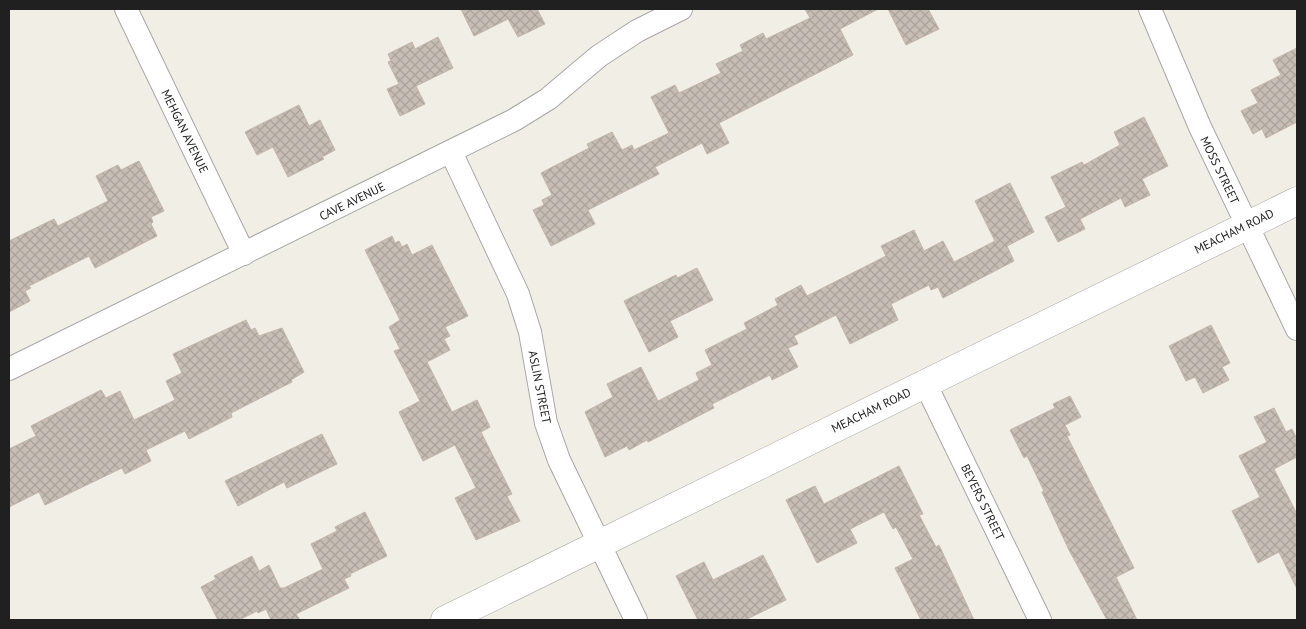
<svg xmlns="http://www.w3.org/2000/svg" width="1306" height="629" font-family="'PT Sans',sans-serif">
  <style>
    .building { fill: url(#building-cross-hatch); stroke: #c3b5a8 }
    .lines { fill: none; stroke-linecap: round; stroke-linejoin: round }
    .minor-casing { stroke: #a7a7a7; stroke-width: 24 }
    .tertiary-casing { stroke: #a7a7a7; stroke-width: 29 }
    .minor { stroke: #fff; stroke-width: 22 }
    .tertiary { stroke: #fff; stroke-width: 28 }
    .labels { text-anchor: middle; dominant-baseline: central; stroke-width: 4; stroke-linejoin: round; paint-order: stroke }
    .street-label { font-size: 12px; fill: #202020; stroke: #fff }
  </style>
  <defs>
    <pattern id="building-cross-hatch" width="8" height="8" patternUnits="userSpaceOnUse" patternTransform="scale(1.25)"><rect width="8" height="8" fill="#c6beb5"/><path d="M0 0l8 8M0 8l8-8" fill="none" stroke="#aaa39b"/></pattern>
  </defs>
  <rect width="100%" height="100%" fill="#f1eee6"/>
  <g class="building">
    <polygon points="461,9 537,9 545,24 518,37 508,19 474,36"/>
    <polygon points="805,9 878,9 840,29 853,55 719,123 729,143 707,154 702,143 655,167 659,174 588,210 595,224 551,246 533,210 544,205 542,200 552,195 541,173 589,148 587,144 612,132 622,150 632,145 634,150 669,133 651,97 675,85 679,93 721,73 716,64 743,51 740,45 763,33 766,39 810,18"/>
    <polygon points="888,9 928,9 939,29 906,45"/>
    <polygon points="438,37 453,68 416,86 425,104 400,116 387,89 399,84 388,62 391,61 388,54 412,42 415,49"/>
    <polygon points="1297,48 1297,122 1266,138 1262,129 1253,134 1241,111 1258,103 1251,90 1281,75 1273,60"/>
    <polygon points="299,105 309,126 320,120 335,150 322,157 324,159 288,177 273,147 257,155 245,132"/>
    <polygon points="1144,117 1168,166 1142,179 1150,195 1125,207 1121,198 1080,219 1085,229 1058,242 1045,217 1066,207 1051,177 1082,162 1084,165 1120,145 1114,132"/>
    <polygon points="139,161 164,211 151,217 153,222 151,224 157,236 95,268 89,256 29,286 31,288 25,291 30,301 9,312 9,241 54,219 58,226 108,201 96,176 118,165 121,170"/>
    <polygon points="1010,183 1034,232 1007,246 1014,261 943,298 938,287 931,290 929,285 891,304 898,320 850,344 836,315 794,336 798,344 788,348 798,367 772,380 770,375 712,404 714,408 648,442 647,440 629,450 627,446 605,457 585,412 613,397 607,384 641,367 658,401 699,380 696,373 712,365 705,350 747,329 744,323 778,305 775,299 801,285 807,296 886,256 881,246 914,230 924,251 943,241 954,262 995,241 975,201"/>
    <polygon points="392,236 395,243 399,241 402,247 407,244 412,255 432,245 468,316 445,327 450,336 444,339 450,350 427,362 452,412 477,400 490,427 481,432 512,494 507,496 520,521 476,540 455,498 476,488 455,445 423,461 399,412 420,401 394,351 400,349 389,327 400,320 365,250"/>
    <polygon points="697,268 713,300 670,321 678,337 649,352 624,301 676,275 677,278"/>
    <polygon points="246,320 251,330 255,328 259,336 282,328 304,372 291,380 292,382 231,413 232,417 189,439 185,431 146,450 151,461 125,474 122,468 45,505 39,492 9,507 9,449 36,436 31,426 101,390 106,398 120,391 134,420 175,400 166,381 182,373 173,354"/>
    <polygon points="1211,325 1230,363 1222,367 1229,380 1203,393 1195,377 1186,381 1169,346"/>
    <polygon points="1070,396 1081,417 1065,425 1070,435 1067,436 1134,568 1116,577 1137,620 1107,620 1069,550 1042,492 1044,491 1027,456 1024,458 1010,430 1055,408 1053,404"/>
    <polygon points="1274,408 1286,432 1292,429 1297,439 1297,457 1274,469 1297,514 1297,589 1279,552 1258,563 1232,511 1260,497 1239,456 1267,442 1254,417"/>
    <polygon points="322,434 337,464 287,488 284,482 238,506 225,481"/>
    <polygon points="899,466 923,514 919,515 936,547 939,545 974,620 921,620 895,568 913,559 896,527 893,529 884,512 850,529 857,543 817,563 786,500 815,486 824,504"/>
    <polygon points="365,512 387,556 350,574 351,576 344,579 349,588 296,614 300,620 271,620 266,609 258,613 257,611 239,620 218,620 201,587 216,579 214,576 252,556 259,571 269,565 280,588 284,588 323,569 311,544 337,531 335,527"/>
    <polygon points="763,555 786,600 745,620 698,620 676,576 704,562 713,580"/>
  </g>
  <g class="lines">
    <defs>
      <g id="minor">
        <polyline points="126,9 244,254"/>
        <polyline points="1150,9 1200,127 1297,329"/>
        <polyline points="451,152 518,294 530,332 546,423 559,460 636,620"/>
        <polyline points="9,369 514,120 548,99 599,56 637,31 681,9"/>
        <polyline points="925,383 1040,620"/>
      </g>
      <polyline id="tertiary" points="445,620 1297,201"/>
    </defs>
    <use href="#minor" class="minor-casing"/>
    <use href="#tertiary" class="tertiary-casing"/>
    <use href="#minor" class="minor"/>
    <use href="#tertiary" class="tertiary"/>
  </g>
  <g class="labels">
    <g class="street-label">
      <text transform="translate(185 131) rotate(64)">MEHGAN AVENUE</text>
      <text transform="translate(1220 170) rotate(64)">MOSS STREET</text>
      <text transform="translate(352 201) rotate(-26)">CAVE AVENUE</text>
      <text transform="translate(1234 231) rotate(-26)">MEACHAM ROAD</text>
      <text transform="translate(540 387) rotate(79)">ASLIN STREET</text>
      <text transform="translate(871 410) rotate(-26)">MEACHAM ROAD</text>
      <text transform="translate(983 502) rotate(64)">BEYERS STREET</text>
    </g>
  </g>
  <rect width="1306" height="629" fill="none" stroke="#202020" stroke-width="20"/>
</svg>
